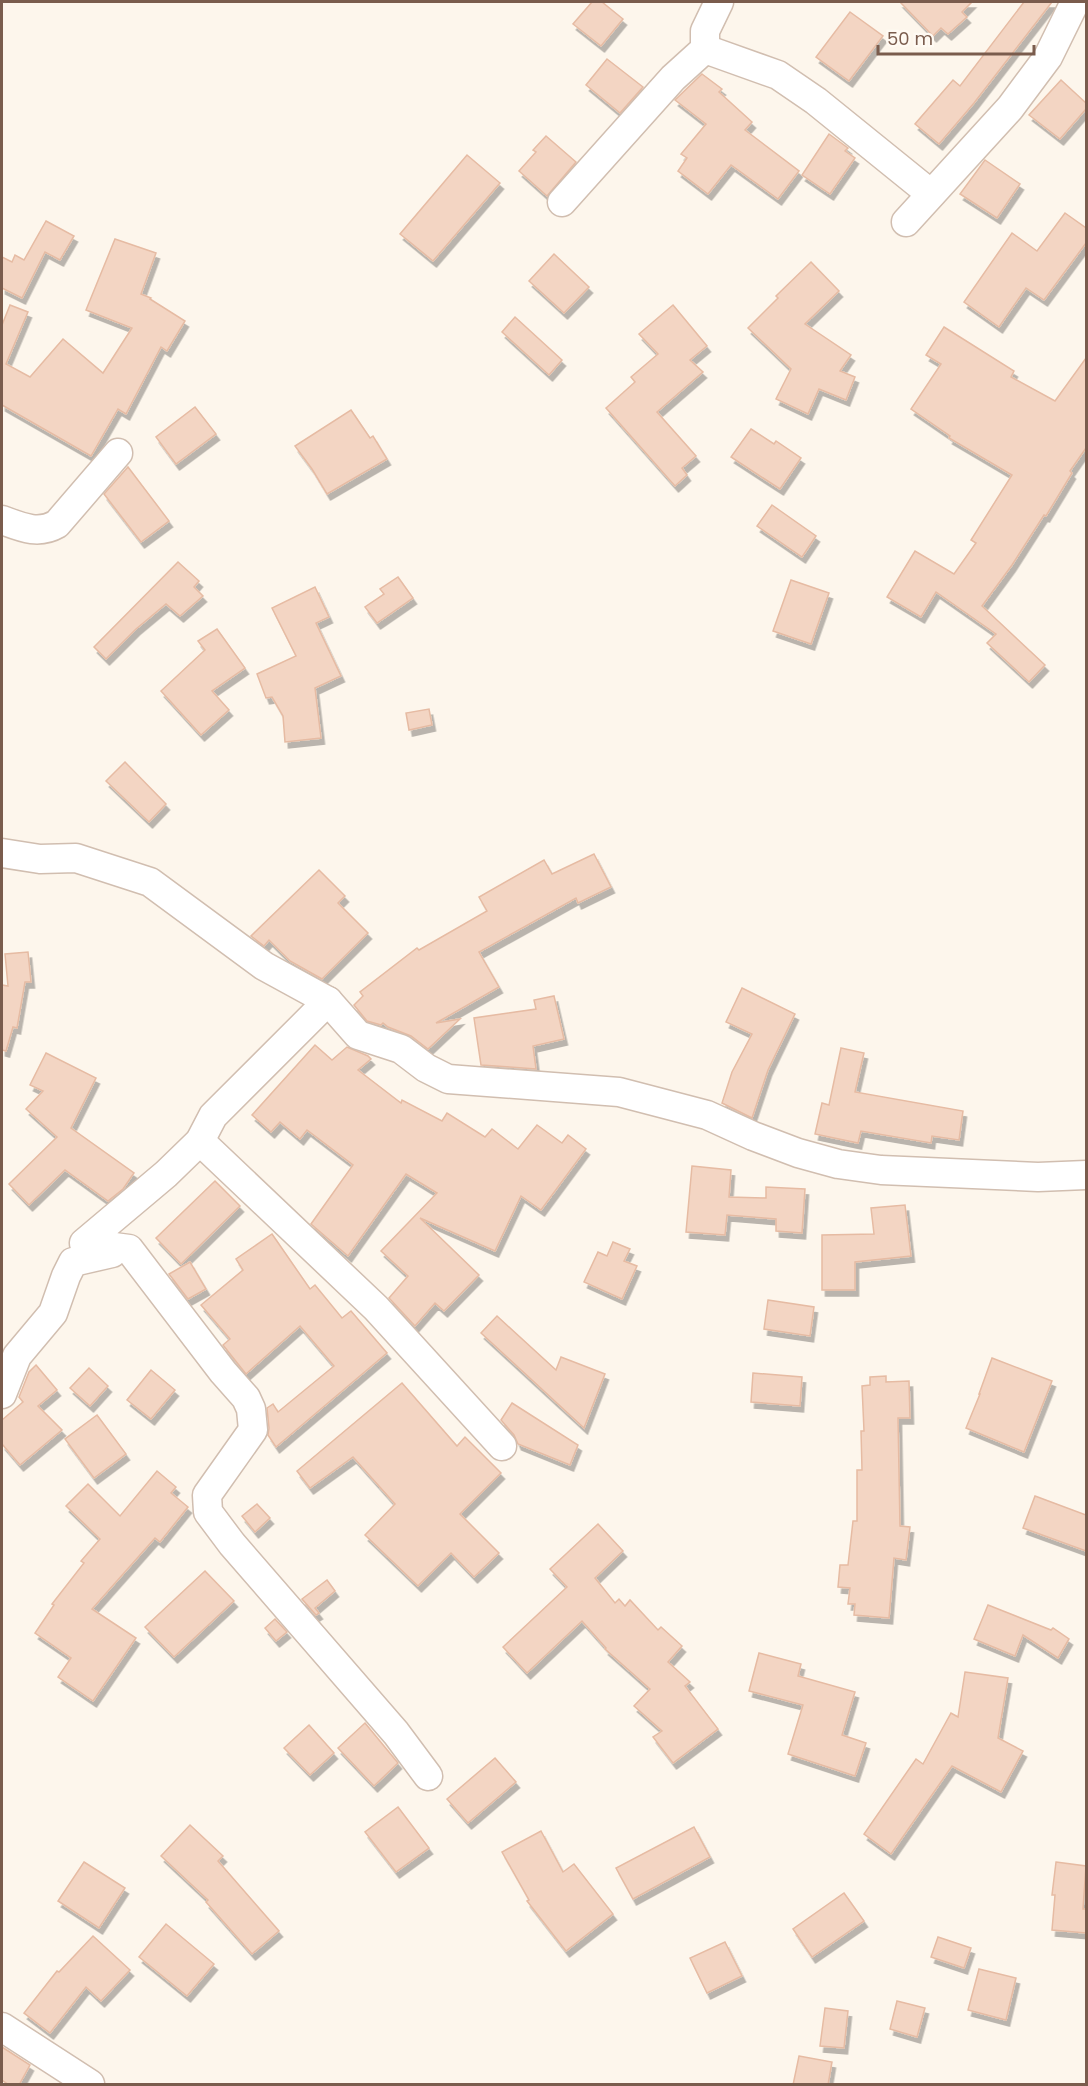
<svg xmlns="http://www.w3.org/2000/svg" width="1088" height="2086" font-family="Poppins,sans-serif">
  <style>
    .building { fill: #f3d5c3; stroke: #e6bba3; stroke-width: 1.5; filter: url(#shadow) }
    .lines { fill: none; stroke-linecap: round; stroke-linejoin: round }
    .minor-casing { stroke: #d1beb0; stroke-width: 31 }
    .minor { stroke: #fff; stroke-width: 28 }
  </style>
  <defs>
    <filter id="shadow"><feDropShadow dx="3.5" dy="6" stdDeviation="0" flood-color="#0004"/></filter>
  </defs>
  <rect width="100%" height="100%" fill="#fdf6ec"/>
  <g class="building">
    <polygon points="592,2 602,2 623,19 601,46 573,24"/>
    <polygon points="900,2 972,2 962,12 967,17 948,34 941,28 933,36"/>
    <polygon points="1024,2 1052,2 974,103 939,144 915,124 953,80 960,86"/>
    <polygon points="850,12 883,36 849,81 816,57"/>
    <polygon points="607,59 643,87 620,113 586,85"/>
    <polygon points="702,74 722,89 719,92 752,122 745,130 799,171 778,199 731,165 708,194 678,171 687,158 681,154 706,124 675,100"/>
    <polygon points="1061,80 1086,103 1086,109 1060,139 1029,115"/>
    <polygon points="829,134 848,148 845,151 855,158 830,194 802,175"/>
    <polygon points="546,136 576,162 547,196 519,171 536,152 533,150"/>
    <polygon points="467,155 500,183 433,261 400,234"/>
    <polygon points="985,160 1020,184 997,218 960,194"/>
    <polygon points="1065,213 1086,228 1086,243 1044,300 1026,288 999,327 964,302 1012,233 1037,251"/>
    <polygon points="46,221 74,236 60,260 45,252 22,298 2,288 2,257 12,262 15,255 24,260"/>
    <polygon points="115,239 156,253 141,294 151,298 150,299 185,321 167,351 161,347 126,414 118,409 91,456 2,405 2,325 10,305 28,312 6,364 30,377 63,339 103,373 132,328 86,310"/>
    <polygon points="554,254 589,287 564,313 529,281"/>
    <polygon points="811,262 839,291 805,324 851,355 840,371 855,377 846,400 819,389 808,414 776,399 791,369 748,328 778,298 776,296"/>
    <polygon points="673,305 707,346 690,360 703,372 657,412 696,456 682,468 687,475 675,486 606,408 635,382 631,377 658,354 639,334"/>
    <polygon points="515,317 562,360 549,375 502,332"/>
    <polygon points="944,327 1014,371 1011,377 1055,401 1086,358 1086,448 1070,471 1072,473 1046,516 1044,515 1012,565 982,606 1045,665 1029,682 987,643 996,634 936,592 921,617 887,597 915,551 954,574 976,543 971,540 1012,475 949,438 950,436 911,409 941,364 926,355"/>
    <polygon points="195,407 216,434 176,464 156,437"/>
    <polygon points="351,410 370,438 373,436 387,459 327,494 312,469 295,446"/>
    <polygon points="751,429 774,444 776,441 801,458 780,489 731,457"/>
    <polygon points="128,467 169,521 141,542 104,494"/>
    <polygon points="772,505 816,536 802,557 757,526"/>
    <polygon points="178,562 199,581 194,587 203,596 180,616 166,604 136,629 106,659 94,647"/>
    <polygon points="398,577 413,598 377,623 365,607 384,594 380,589"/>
    <polygon points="791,580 829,593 811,644 773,631"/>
    <polygon points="315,587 329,617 316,623 341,676 315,688 321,738 285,742 283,716 272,697 266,698 257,674 296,656 272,608"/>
    <polygon points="217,629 245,668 212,691 229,710 201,735 161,691 205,650 198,641"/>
    <polygon points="429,709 432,725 409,730 406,713"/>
    <polygon points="125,762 166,804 149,822 106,781"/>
    <polygon points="594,854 611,887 578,903 576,898 479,952 499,987 436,1023 460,1019 428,1049 411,1036 388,1027 383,1023 381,1025 367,1021 354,1005 363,996 360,992 417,948 419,950 487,911 479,897 544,860 552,874"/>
    <polygon points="319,870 345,896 338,903 368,933 322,979 290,961 269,940 264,946 251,936"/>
    <polygon points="28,952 31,982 25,982 17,1028 13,1027 6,1051 2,1050 2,985 8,986 5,954"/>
    <polygon points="742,988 795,1014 768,1070 752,1118 722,1103 732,1072 752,1034 726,1022"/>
    <polygon points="554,996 564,1039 533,1046 536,1069 481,1065 474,1018 536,1009 534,1000"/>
    <polygon points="315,1045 332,1060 347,1047 368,1056 371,1059 358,1070 401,1103 402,1100 442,1121 447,1113 485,1137 492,1129 518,1149 537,1125 562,1143 568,1135 586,1149 541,1210 521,1196 495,1251 420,1218 479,1275 444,1311 435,1303 415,1326 389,1298 408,1276 381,1251 437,1193 406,1174 348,1256 311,1224 353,1165 307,1130 300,1139 280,1122 271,1132 252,1115"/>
    <polygon points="841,1048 864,1053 855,1092 963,1111 959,1140 932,1136 931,1143 861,1131 858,1143 815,1134 822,1103 829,1105"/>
    <polygon points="46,1053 96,1078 71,1128 134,1173 123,1189 108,1201 65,1170 29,1205 9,1184 57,1137 26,1109 43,1091 30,1085"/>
    <polygon points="692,1166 731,1170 729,1197 766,1198 766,1187 805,1189 802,1233 776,1231 776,1219 727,1215 725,1235 686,1232"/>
    <polygon points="215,1181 240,1206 181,1264 156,1238"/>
    <polygon points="905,1205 911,1256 855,1262 855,1290 822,1290 822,1235 874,1234 871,1208"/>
    <polygon points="272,1234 310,1289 315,1285 342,1318 351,1311 387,1353 276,1447 268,1435 269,1428 267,1408 273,1404 278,1412 334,1366 300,1326 246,1374 223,1345 230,1339 201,1305 243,1270 236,1259"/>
    <polygon points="613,1242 630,1249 624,1261 637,1266 622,1299 584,1282 598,1252 607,1256"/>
    <polygon points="190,1262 206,1289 188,1299 169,1274"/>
    <polygon points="768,1300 814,1307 810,1336 764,1329"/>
    <polygon points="497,1316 556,1370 561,1357 605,1374 584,1428 481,1333"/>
    <polygon points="992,1358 1052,1381 1024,1452 966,1428 980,1394 979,1394"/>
    <polygon points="36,1365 57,1390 38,1406 62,1430 20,1465 2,1444 2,1420 23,1402 19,1397 29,1372"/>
    <polygon points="89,1368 108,1386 90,1406 70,1388"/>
    <polygon points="151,1370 175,1390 151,1419 127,1400"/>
    <polygon points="753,1373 802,1377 800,1406 751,1402"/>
    <polygon points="886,1376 886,1382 909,1381 910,1418 898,1418 900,1526 910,1527 906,1560 894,1558 889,1618 854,1615 855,1604 848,1604 850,1588 838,1587 840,1565 848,1565 853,1521 857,1521 857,1470 862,1470 861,1431 864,1431 862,1386 870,1385 870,1377"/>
    <polygon points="402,1383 457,1446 465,1437 501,1473 460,1514 499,1553 474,1577 451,1553 418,1586 365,1535 395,1504 353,1457 310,1488 297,1471"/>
    <polygon points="512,1403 578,1445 570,1465 518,1444 514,1435 501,1420"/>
    <polygon points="97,1415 126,1454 94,1478 65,1439"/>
    <polygon points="157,1471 176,1487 171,1493 188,1507 160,1542 155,1538 92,1609 136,1638 93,1701 58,1677 71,1658 35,1633 54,1605 52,1604 84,1563 81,1561 100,1539 66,1506 88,1484 120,1516"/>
    <polygon points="1035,1496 1086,1515 1086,1551 1023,1528"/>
    <polygon points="257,1504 270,1518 255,1532 242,1516"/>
    <polygon points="598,1524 623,1551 595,1578 615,1603 619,1599 625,1606 630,1600 658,1630 661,1627 682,1646 668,1662 690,1682 685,1686 718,1729 673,1763 653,1737 662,1731 634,1706 650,1689 605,1649 606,1648 582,1621 527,1673 503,1647 567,1587 550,1569"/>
    <polygon points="205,1571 234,1601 174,1657 145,1627"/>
    <polygon points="327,1580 335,1591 315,1608 319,1613 316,1615 302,1599"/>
    <polygon points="988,1605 1051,1630 1053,1628 1069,1639 1058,1658 1023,1635 1015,1656 974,1639"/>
    <polygon points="275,1619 287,1632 276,1641 265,1628"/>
    <polygon points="759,1653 801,1664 798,1676 855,1692 842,1735 866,1743 855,1776 788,1754 803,1705 749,1691"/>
    <polygon points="965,1672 1008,1678 998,1738 1023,1751 1001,1792 952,1766 891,1854 864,1834 916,1759 923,1764 951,1713 958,1717"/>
    <polygon points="365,1723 398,1763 374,1786 338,1748"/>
    <polygon points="309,1725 334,1753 310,1775 284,1748"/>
    <polygon points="495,1758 516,1782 468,1823 447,1799"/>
    <polygon points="398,1807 429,1848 396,1872 365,1832"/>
    <polygon points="190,1825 223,1856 218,1861 279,1931 252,1954 206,1902 208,1900 161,1856"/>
    <polygon points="694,1827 710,1857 633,1899 616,1868"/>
    <polygon points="541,1831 563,1872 574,1864 613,1914 566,1951 527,1901 529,1900 502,1852"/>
    <polygon points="84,1862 125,1888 99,1928 58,1901"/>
    <polygon points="1056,1862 1086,1866 1083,1909 1086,1909 1086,1933 1052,1930 1055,1895 1052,1895"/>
    <polygon points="844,1893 864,1921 812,1957 793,1929"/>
    <polygon points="166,1924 214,1964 187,1996 139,1957"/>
    <polygon points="93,1936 130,1970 101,2001 86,1987 50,2033 24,2013 57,1971 59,1972"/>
    <polygon points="938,1937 971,1948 964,1968 931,1957"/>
    <polygon points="725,1942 742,1976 707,1993 690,1958"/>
    <polygon points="979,1969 1016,1978 1006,2020 968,2010"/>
    <polygon points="897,2001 925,2008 917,2037 890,2029"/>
    <polygon points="825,2008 848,2011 844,2048 820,2046"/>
    <polygon points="2,2047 30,2065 19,2085 9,2085 2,2080"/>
    <polygon points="799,2056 832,2062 828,2085 793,2085"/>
  </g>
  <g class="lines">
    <defs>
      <g id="minor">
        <polyline points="705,49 778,75 816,101 931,194"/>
        <polyline points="562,202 673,78 705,49 705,31 719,2"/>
        <polyline points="906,222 1010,108 1048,57 1075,2"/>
        <path d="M2 520C21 527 38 535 57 524L118 453"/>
        <polyline points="2,853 40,859 76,858 150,882 264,966 328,1001 358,1035 401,1049 426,1068 448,1079 619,1092 707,1115 753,1136 798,1153 838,1164 881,1170 1038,1177 1086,1175"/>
        <polyline points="328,1001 213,1116 200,1141 166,1174 84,1243 129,1249 223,1372 246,1398 251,1409 253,1430 207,1495 208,1512 232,1544 396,1733 428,1776"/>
        <polyline points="200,1141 376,1308 502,1446"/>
        <polyline points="2,1394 17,1356 53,1313 66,1276 73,1262 112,1253"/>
        <polyline points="2,2027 90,2084"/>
      </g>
    </defs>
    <use href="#minor" class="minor-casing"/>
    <use href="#minor" class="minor"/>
  </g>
  <rect width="1088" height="2086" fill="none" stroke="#7a5c4d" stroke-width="6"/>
  <path d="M878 45v9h156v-9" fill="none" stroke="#7a5c4d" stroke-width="3"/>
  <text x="887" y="45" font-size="18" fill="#7a5c4d" stroke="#fffaf3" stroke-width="4.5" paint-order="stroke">50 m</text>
</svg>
